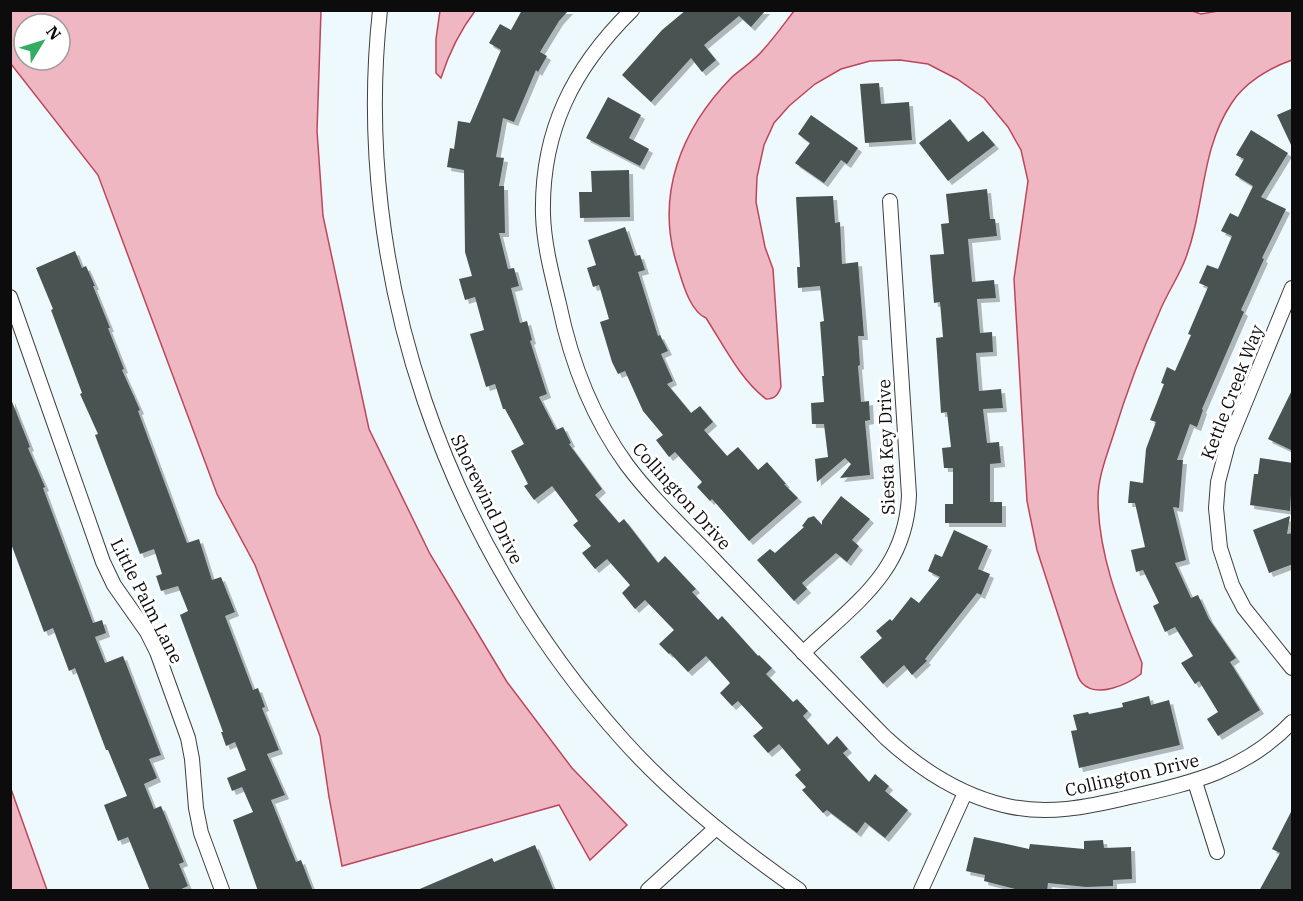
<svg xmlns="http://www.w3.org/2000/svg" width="1303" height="901" font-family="'IBM Plex Serif',serif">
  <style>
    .water { fill: #efb7c2; stroke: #be465b; stroke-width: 1.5; fill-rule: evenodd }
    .building { fill: #4a5351; filter: url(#shadow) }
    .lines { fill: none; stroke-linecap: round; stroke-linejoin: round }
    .minor-casing { stroke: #3f3f3f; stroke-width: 16 }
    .minor { stroke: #fff; stroke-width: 14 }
    .labels { text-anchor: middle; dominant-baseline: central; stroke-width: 6; stroke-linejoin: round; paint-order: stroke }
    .street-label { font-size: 18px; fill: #0c0c0c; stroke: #fff }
  </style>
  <defs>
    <filter id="shadow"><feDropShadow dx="4" dy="4" stdDeviation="0" flood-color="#0004"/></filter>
  </defs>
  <rect width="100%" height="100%" fill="#edf9fd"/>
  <g class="water">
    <path d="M11 10 321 11 317 131 323 216 369 429 430 554 507 682 572 768 627 825 590 860 559 805 342 866 329 797 320 736 255 565 217 494 98 175 11 64ZM24 24H60V60H24Z"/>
    <path d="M1189 10 1201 14 1224 10 1292 11V60C1269 68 1244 83 1231 104 1200 151 1205 209 1185 260 1178 278 1166 295 1159 313 1141 353 1126 394 1113 436 1107 455 1098 477 1098 498 1098 556 1121 610 1142 663L1141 674C1128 684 1097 699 1082 683 1079 680 1077 674 1076 670L1037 550 1027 501 1014 279 1028 181 1021 150 1008 127 984 98 957 79 928 64 900 60 870 61 841 69 815 84 789 106 774 123 764 145 757 177 756 202 765 247 773 269 781 387C778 395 775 399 766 399 740 379 724 346 706 318 690 311 683 284 678 268 654 196 681 129 732 77 742 68 754 61 763 50 774 38 784 24 794 11Z"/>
    <path d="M440 11H475C459 32 449 53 441 78L436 73V39Z"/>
    <polygon points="11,789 47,890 11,890"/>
  </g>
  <g class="building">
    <polygon points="522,10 569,10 559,21 540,52 547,56 538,72 536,70 514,122 503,118 496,157 504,158 499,186 504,186 505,233 499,233 508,269 514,268 519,286 511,288 520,323 527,321 532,340 530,341 547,394 539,397 556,430 563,427 571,443 569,444 602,489 595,495 619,523 624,519 658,563 665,556 696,589 692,592 718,620 722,616 758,656 759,655 772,668 766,674 793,702 797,699 808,711 803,716 828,745 837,736 848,749 843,753 869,782 875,774 889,786 885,791 908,810 885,838 865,822 857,833 827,810 823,813 802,790 806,787 795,775 801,770 779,744 768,753 753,736 763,728 738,701 732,706 720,693 730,683 706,656 688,672 670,653 669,654 659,644 674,630 645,600 635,609 622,593 630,585 607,559 595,569 582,553 591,546 573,525 578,521 552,486 534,500 524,486 528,484 511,451 524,444 505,409 503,409 495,384 486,387 470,334 484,330 475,297 465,300 459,279 472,276 465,252 464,170 447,167 450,148 454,149 458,121 470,123 501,50 489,43 500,24 511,30"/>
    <polygon points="686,10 766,10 751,27 739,16 704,45 716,60 702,72 691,58 651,102 622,75 662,30"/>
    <polygon points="879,83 881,104 909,102 912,140 865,143 860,84"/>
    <polygon points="608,97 641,115 629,138 649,149 640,166 586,138"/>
    <polygon points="1293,108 1293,149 1277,115"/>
    <polygon points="811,115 858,148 847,164 841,160 824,183 795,163 810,143 798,134"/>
    <polygon points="950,119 968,142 983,131 995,145 948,181 919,143"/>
    <polygon points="1251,130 1288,153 1261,197 1286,209 1262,258 1264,259 1241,310 1244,312 1202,409 1203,410 1197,427 1190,424 1177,460 1183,460 1179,508 1173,507 1186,560 1175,563 1191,598 1198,595 1209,619 1236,658 1230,662 1260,710 1218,736 1207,719 1218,712 1199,681 1195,684 1181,663 1193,656 1175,627 1165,632 1153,606 1159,603 1143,570 1136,572 1131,550 1145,547 1135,503 1128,503 1130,481 1143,483 1146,449 1156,422 1150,420 1164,384 1161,383 1167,367 1175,371 1191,335 1188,334 1208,287 1199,283 1207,265 1218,269 1232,236 1221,231 1230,213 1238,217 1253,186 1235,175 1244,159 1236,155"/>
    <polygon points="629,170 630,217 580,218 579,192 592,192 591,171"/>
    <polygon points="987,189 990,219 995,219 997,236 968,239 972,282 994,280 996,298 977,299 980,333 992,332 993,352 976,353 979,391 1001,389 1003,408 983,409 987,443 999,442 1001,463 990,464 990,502 1002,502 1002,523 945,523 945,504 953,504 953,468 944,468 942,448 951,447 947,412 941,413 936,338 943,337 940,302 934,303 930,255 944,254 941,224 949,223 946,194"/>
    <polygon points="833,196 835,223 840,222 842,264 858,262 864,336 858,336 860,365 858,366 861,402 869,401 870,420 865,421 870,475 840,478 851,464 845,458 817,482 815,459 828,457 824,424 812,424 811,403 824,402 822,376 824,376 820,322 824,321 820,286 798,288 797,267 800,267 796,197"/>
    <polygon points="625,227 635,256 640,255 645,270 638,272 658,336 660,335 668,351 661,354 673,381 667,384 691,413 700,406 713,422 704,430 727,456 738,447 758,470 767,462 786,484 784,484 798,498 749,541 712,499 710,501 697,487 702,482 675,452 669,457 656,440 663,435 643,411 625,371 618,374 612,362 600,322 609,319 599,285 593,287 587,268 596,265 588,240"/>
    <polygon points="75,251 82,268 86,266 95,286 93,286 110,328 108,328 124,369 122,370 140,410 138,411 187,543 199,539 212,580 221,577 235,612 225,616 253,690 258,688 265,707 262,708 279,750 267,754 285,795 271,800 296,862 301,860 313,891 258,891 233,820 253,812 242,787 232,791 227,778 246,770 235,742 226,746 221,732 223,732 180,615 188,611 178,586 161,591 156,576 162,574 154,549 140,554 95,435 98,434 80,394 82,393 51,310 53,309 36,268"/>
    <polygon points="1293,388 1293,451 1268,439"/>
    <polygon points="11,399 30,447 28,448 45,487 43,488 93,623 102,620 106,633 95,637 105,663 123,656 161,755 149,759 157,778 144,784 154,809 161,806 184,862 179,864 188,886 177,891 150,891 128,837 118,841 104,805 127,796 108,750 106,750 75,668 69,671 53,628 44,632 10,541"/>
    <polygon points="1260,458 1293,463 1290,511 1250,505 1254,474 1258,474"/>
    <polygon points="841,496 870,519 852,540 859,546 847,562 836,553 802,583 807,589 794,601 757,560 770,549 775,553 804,527 802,526 808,518 814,516 822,525 822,521"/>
    <polygon points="1290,516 1287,534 1293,533 1293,564 1269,573 1253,530"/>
    <polygon points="954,530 988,546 978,569 990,574 981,595 977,593 925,659 927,661 912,675 904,665 883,684 860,657 882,638 876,631 890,619 892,621 911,597 919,603 940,577 928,571 935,554 942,557"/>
    <polygon points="1149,696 1151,705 1169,700 1180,745 1079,768 1071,731 1077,730 1073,715 1088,712 1089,714 1123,707 1122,703"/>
    <polygon points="1293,808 1293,891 1259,891 1280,853 1272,849"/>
    <polygon points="974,837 1029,849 1030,844 1084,849 1084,841 1103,840 1104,848 1131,847 1132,879 1113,880 1113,886 1086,887 1048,883 1047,891 1023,891 984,881 985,875 966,871"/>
    <polygon points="535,845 554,891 415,891 492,858 494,862"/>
  </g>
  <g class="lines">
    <defs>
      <g id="minor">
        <path d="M380 10C351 275 447 544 623 740 675 798 736 846 799 890"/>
        <path d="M632 10C573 68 541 131 543 215 544 245 552 275 559 304 571 362 592 417 627 465 654 501 688 532 719 565 775 623 830 681 886 738 920 769 958 794 1003 805 1046 816 1088 807 1130 797 1193 783 1246 770 1292 722"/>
        <polyline points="1292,288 1228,444 1218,482 1216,508 1220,548 1232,585 1244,608 1292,668"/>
        <polyline points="10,297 103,562 114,585 147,632 157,652 188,738 192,759 196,808 201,833 222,890"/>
        <path d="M803 653C854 604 906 572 909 495L890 201"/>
        <polyline points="1195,782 1217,852"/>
        <polyline points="648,890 716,828"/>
        <polyline points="921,890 965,793"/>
      </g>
    </defs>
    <use href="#minor" class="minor-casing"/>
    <use href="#minor" class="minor"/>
  </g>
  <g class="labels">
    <g class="street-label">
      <text transform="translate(1232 392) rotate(-69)">Kettle Creek Way</text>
      <text transform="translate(886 447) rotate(-92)">Siesta Key Drive</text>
      <text transform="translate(682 496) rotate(48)">Collington Drive</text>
      <text transform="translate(487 499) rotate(64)">Shorewind Drive</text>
      <text transform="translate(147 601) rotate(63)">Little Palm Lane</text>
      <text transform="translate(1132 775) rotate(-13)">Collington Drive</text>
    </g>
  </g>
  <rect width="1303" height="901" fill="none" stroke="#0c0c0c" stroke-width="24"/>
  <g transform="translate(42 42) rotate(52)"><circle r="28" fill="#ffffff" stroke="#9e9e9e" stroke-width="1.5"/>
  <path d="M0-4.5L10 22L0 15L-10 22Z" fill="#33ad61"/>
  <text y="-9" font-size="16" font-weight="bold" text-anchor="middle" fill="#0c0c0c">N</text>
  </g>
</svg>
